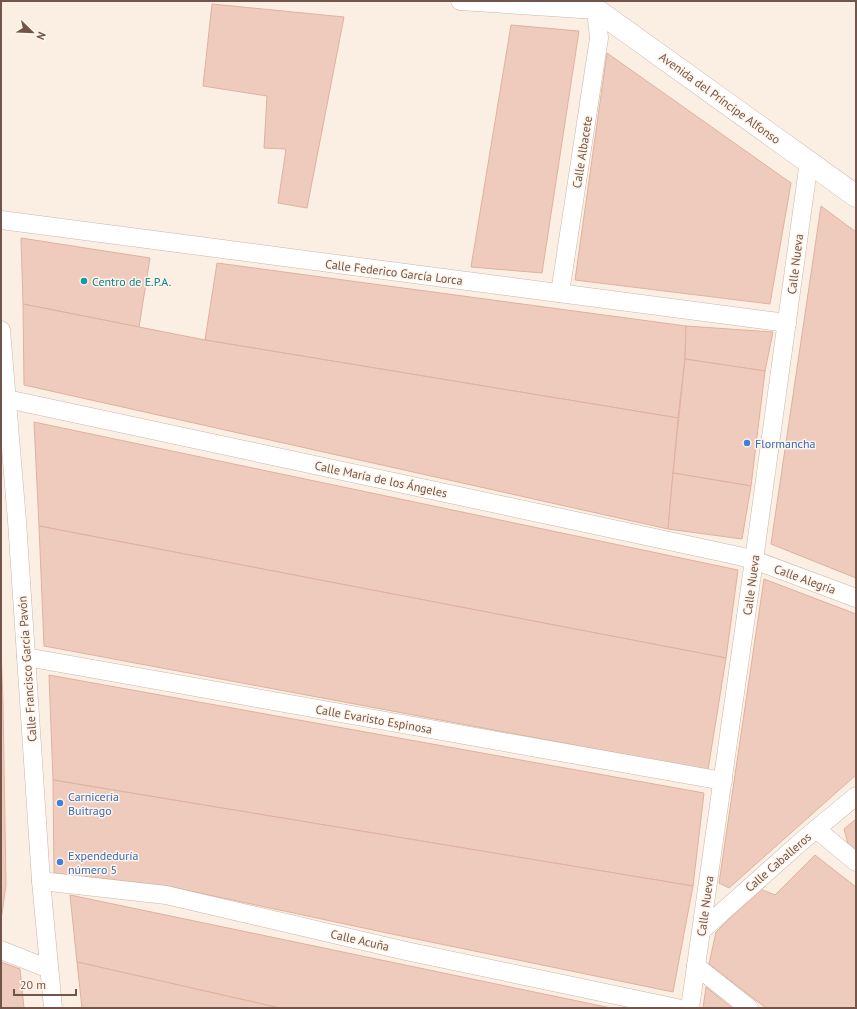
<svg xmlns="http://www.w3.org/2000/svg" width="857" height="1009" font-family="'PT Sans',sans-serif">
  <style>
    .building { fill: #eecbbc; stroke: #e0b19e }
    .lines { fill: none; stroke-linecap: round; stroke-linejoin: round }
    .street-casing { stroke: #cbb6aa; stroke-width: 19 }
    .secondary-casing { stroke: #d0b8ab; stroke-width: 23 }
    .street { stroke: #fff; stroke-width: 18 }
    .secondary { stroke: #fff; stroke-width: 22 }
    .culture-dot { fill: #0f9aa8; stroke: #fef4e9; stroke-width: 1.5 }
    .shop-dot { fill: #3f7fe0; stroke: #fef4e9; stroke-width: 1.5 }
    .labels { text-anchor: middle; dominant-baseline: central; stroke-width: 3; stroke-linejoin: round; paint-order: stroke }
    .street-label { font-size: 12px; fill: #71554b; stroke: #fef4e9 }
    .culture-label { font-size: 12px; fill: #0d838f; stroke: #fef4e9; text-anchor: start }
    .shop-label { font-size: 12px; fill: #366cbe; stroke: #fef4e9; text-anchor: start }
  </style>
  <rect width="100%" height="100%" fill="#fbefe3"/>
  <g class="building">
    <polygon points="212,4 344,17 307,208 278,203 286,149 264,148 267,96 203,86"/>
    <polygon points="511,25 579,31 542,273 471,267"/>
    <polygon points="607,53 791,183 770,304 575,280"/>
    <polygon points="821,206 856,232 856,578 771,544"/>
    <polygon points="21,238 150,258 139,327 23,304"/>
    <polygon points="217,263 686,326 685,359 678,418 205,340"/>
    <polygon points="23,304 205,340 678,418 668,529 24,385"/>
    <polygon points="686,326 773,332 765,371 685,359"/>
    <polygon points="685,359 765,371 751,486 673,473"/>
    <polygon points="34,422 738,570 726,658 39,526"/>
    <polygon points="673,473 751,486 742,539 668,529"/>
    <polygon points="39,526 726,658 708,770 44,646"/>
    <polygon points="764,579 856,614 856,775 729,888 719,883"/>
    <polygon points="1,648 3,703 6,885 1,920"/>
    <polygon points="49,675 704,793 693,886 53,780"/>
    <polygon points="53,780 693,886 673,992 387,933 167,886 54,873"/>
    <polygon points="856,819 856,850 848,844 844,829"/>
    <polygon points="815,855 856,887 856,1008 766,1008 709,964 716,932 760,889 775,895"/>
    <polygon points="70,895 611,1008 280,1008 77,962"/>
    <polygon points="1,962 20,969 24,1008 1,1008"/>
    <polygon points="77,962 280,1008 82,1008"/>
    <polygon points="706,987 732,1008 703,1008"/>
  </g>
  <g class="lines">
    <defs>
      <g id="street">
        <polyline points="460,1 596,10 599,38 560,293"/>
        <polyline points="1,220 787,323"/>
        <polyline points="1,330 17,521 41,881 53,1008"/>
        <polyline points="7,399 739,556 754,560 856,598"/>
        <polyline points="26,657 723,781"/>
        <polyline points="816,829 856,862"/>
        <polyline points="41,881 166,895 406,951 677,1008"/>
        <polyline points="702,930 803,840 856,796"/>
        <polyline points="1,950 49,969"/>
        <polyline points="696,966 749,1008"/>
        <polyline points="690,1008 754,560 809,161"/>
      </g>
      <polyline id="secondary" points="584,1 856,196"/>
    </defs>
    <use href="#street" class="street-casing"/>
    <use href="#secondary" class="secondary-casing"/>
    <use href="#street" class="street"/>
    <use href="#secondary" class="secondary"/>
  </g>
  <circle class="culture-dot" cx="84" cy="281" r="4"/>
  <g class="shop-dot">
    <circle cx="747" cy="443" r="4"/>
    <circle cx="60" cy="803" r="4"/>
    <circle cx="60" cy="862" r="4"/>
  </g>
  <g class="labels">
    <g class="street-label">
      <text transform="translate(720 98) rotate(36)">Avenida del Príncipe Alfonso</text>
      <text transform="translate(582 152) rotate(-81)">Calle Albacete</text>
      <text transform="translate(795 264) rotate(-83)">Calle Nueva</text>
      <text transform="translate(394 272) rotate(7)">Calle Federico García Lorca</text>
      <text transform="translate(381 479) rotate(12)">Calle María de los Ángeles</text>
      <text transform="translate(805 579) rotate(20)">Calle Alegría</text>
      <text transform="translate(751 585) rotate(-82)">Calle Nueva</text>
      <text transform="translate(27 669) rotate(-94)">Calle Francisco García Pavón</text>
      <text transform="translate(374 719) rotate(10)">Calle Evaristo Espinosa</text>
      <text transform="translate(778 862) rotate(-41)">Calle Caballeros</text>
      <text transform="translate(705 906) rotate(-82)">Calle Nueva</text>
      <text transform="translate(360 940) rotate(13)">Calle Acuña</text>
    </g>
    <g class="culture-label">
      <text x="92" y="281">Centro de E.P.A.</text>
    </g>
    <g class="shop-label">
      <text x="755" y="443">Flormancha</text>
      <text x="68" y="796">Carnicería<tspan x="68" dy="14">Buitrago</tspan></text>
      <text x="68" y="855">Expendeduría<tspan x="68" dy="14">número 5</tspan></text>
    </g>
  </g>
  <rect width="857" height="1009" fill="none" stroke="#71554b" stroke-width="4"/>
  <g transform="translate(32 32) rotate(113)" stroke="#fef4e9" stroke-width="3" paint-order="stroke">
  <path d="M0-3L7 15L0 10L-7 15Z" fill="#71554b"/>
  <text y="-6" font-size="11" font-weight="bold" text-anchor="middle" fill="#71554b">N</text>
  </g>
  <path d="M14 989v6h62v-6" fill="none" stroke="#71554b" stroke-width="2"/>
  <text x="20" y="989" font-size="12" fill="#71554b" stroke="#fef4e9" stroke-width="3" paint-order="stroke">20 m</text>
</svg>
